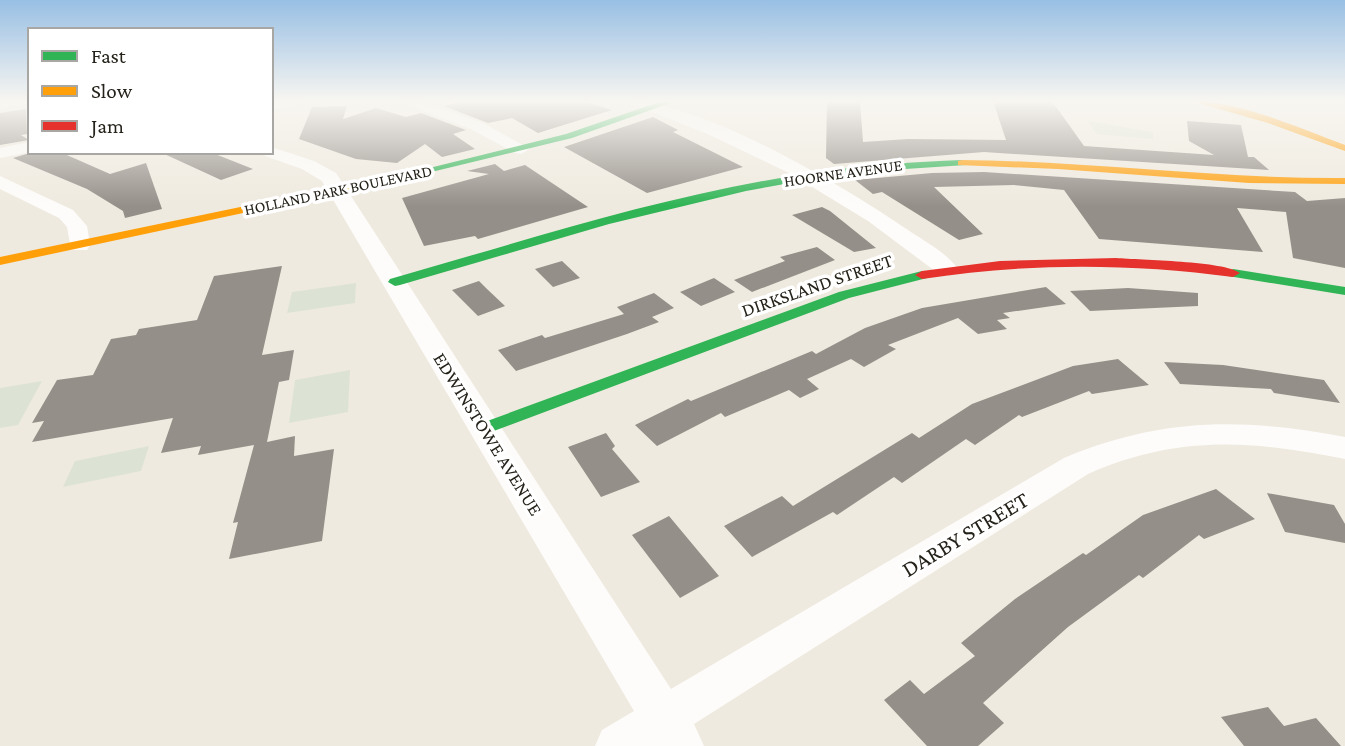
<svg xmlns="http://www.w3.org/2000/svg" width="1345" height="746" font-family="'Crimson Pro',serif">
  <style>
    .green { fill: #dde3d4 }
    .building { fill: #958f89 }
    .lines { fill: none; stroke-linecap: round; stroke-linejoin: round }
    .street { fill: #fdfcfa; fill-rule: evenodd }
    .fast { fill: #30b455; fill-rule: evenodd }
    .slow { fill: #ff9f0a; fill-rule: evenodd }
    .jam { fill: #e5322d; fill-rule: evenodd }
    .labels { text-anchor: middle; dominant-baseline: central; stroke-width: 7; stroke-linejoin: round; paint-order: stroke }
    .far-street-label { font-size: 16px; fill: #25221a; stroke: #fff }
    .street-label { font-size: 19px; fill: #25221a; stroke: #fff }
    .near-street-label { font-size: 23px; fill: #25221a; stroke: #fff }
  </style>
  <rect width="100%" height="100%" fill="#efeadf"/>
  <g class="green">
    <polygon points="1088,121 1153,132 1153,139 1096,134"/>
    <polygon points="356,283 355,303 287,313 292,292"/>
    <polygon points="350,370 348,412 289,423 295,380"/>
    <polygon points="42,381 18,425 0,428 0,388"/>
    <polygon points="149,446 141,471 63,487 75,461"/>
  </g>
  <g class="building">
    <polygon points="462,101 583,101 612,110 538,133 512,118 488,123 444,106"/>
    <polygon points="827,101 860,101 863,142 908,139 1006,140 993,101 1052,101 1084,146 1214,155 1189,141 1187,121 1241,125 1248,157 1254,157 1269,170 984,152 834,164 826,158"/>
    <polygon points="347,106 343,119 376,108 406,117 421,113 466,130 453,134 475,149 442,157 425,144 397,163 356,159 299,139 312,107"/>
    <polygon points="26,109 27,134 21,135 29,140 0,145 0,113"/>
    <polygon points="653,117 678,130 673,132 743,167 647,193 564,147"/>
    <polygon points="33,152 60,152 110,174 146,163 162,209 125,218 123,211 87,189 13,158"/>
    <polygon points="160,152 210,152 253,169 221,180"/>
    <polygon points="495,164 504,171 525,165 588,207 478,239 475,236 424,246 402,198 489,174 467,171"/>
    <polygon points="984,172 1295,192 1307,201 1345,198 1345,268 1293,258 1286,212 1237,208 1263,252 1099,239 1064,190 1014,185 934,187 983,234 959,240 882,192 873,194 855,180 932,173"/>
    <polygon points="822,207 830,211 876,248 854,252 792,215"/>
    <polygon points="817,247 835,260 752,292 734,280 785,261 780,257"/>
    <polygon points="562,261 580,278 553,287 535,269"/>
    <polygon points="282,266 262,355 294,350 289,380 279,382 267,442 295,436 294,456 334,449 322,541 229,559 238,522 233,523 254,445 198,455 201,446 161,453 173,418 32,442 44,421 32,423 57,380 93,375 111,339 136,335 139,329 197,320 214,276"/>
    <polygon points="714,278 735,292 701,306 680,292"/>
    <polygon points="479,281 487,289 505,306 478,316 452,290"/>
    <polygon points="1046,287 1066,304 1003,313 1010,318 997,320 1007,329 978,334 958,318 888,345 896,349 864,367 851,359 807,379 819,389 800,398 789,390 725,417 721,413 657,446 635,425 688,399 691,401 812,351 816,354 865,328 922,308"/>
    <polygon points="1128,288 1198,293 1198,306 1090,311 1070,291"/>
    <polygon points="654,293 674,308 652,317 659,322 627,334 516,371 498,350 542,335 545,338 624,314 617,307"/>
    <polygon points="1118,359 1149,385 1092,394 1089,391 1022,417 1019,415 975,445 966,439 902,483 894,477 837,515 833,512 752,557 724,526 782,496 793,506 912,433 919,438 972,404 1073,366"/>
    <polygon points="1164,362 1223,365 1324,380 1340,403 1274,393 1271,389 1180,384"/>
    <polygon points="606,433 615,446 612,449 640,482 601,497 568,447"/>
    <polygon points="1216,489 1255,519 1204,539 1199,535 1143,578 1139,575 1068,627 983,703 1004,723 978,746 927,746 884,700 910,680 924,694 975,656 961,643 1015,599 1083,553 1086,555 1143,515"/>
    <polygon points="1267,493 1334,505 1345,524 1345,543 1285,532"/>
    <polygon points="669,516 719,576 680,598 632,535"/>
    <polygon points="1268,707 1284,726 1316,718 1341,746 1244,746 1221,717"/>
  </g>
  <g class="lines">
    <g class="street">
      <polygon points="0,101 30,101 30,102 0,109"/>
      <polygon points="271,101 307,101 271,110"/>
      <polygon points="397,101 420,101 483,123 530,149 521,154 515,153 471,129"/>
      <path d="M625 101C703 101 843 186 908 230 924 241 947 253 958 269L947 276 939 274 868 221 791 174 710 135Z"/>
      <polygon points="30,142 30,152 0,158 0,148"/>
      <path d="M271 147 314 161 336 173 671 689 1064 458C1163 417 1242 418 1345 437V459C1251 440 1177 435 1088 474L694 724 704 746H595L602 730 634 711 322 181 302 169 265 156 263 152H271Z"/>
      <polygon points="0,176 73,210 87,226 90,245 87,250 71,250 67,227 59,218 0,189"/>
    </g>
    <g class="fast">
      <polygon points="662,101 676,101 572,138 394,181 389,178 566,134"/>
      <path d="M962 160 966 161V165L890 170 818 178 746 191 609 224 400 285 395 286 388 282 390 279C531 239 673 192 819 172 866 165 914 162 962 160Z"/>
      <polygon points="1233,269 1345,287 1345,295 1228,276 1226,273"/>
      <polygon points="922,271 927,272 927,278 849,298 491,432 479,432 476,428 479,424 839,292"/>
    </g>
    <g class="slow">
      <path d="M1191 101C1239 101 1300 128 1345 145V151L1268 123Z"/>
      <path d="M962 160C1090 161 1217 179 1345 178V184L1249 183 1058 169 958 165V161Z"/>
      <polygon points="394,175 399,178 398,180 0,265 0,257"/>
    </g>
    <path class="jam" d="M1116 258C1140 260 1225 261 1240 273L1233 277C1128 263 1026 263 922 279L915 275 922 271 1000 261Z"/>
  </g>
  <linearGradient id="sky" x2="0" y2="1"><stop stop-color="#98bfe4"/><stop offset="0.49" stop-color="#f8f6f1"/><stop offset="1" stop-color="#f8f6f1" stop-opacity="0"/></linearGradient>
  <rect width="1345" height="206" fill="url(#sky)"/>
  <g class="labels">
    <g class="far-street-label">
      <text transform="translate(843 173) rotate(-8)">HOORNE AVENUE</text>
      <text transform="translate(338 190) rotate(-12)">HOLLAND PARK BOULEVARD</text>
    </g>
    <g class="street-label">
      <text transform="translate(817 285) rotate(-19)">DIRKSLAND STREET</text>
      <text transform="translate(488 434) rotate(58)">EDWINSTOWE AVENUE</text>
    </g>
    <g class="near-street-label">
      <text transform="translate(965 534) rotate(-31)">DARBY STREET</text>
    </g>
  </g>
  <rect x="28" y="28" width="245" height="126" fill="#ffffff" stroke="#a8a7a3" stroke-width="2"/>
  <rect x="42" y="51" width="35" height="10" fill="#30b455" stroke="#a8a7a3" stroke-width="2"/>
  <text x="91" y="63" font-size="21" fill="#25221a">Fast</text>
  <rect x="42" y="86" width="35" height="10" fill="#ff9f0a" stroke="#a8a7a3" stroke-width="2"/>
  <text x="91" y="98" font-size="21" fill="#25221a">Slow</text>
  <rect x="42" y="121" width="35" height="10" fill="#e5322d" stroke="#a8a7a3" stroke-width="2"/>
  <text x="91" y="133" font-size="21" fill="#25221a">Jam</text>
</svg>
